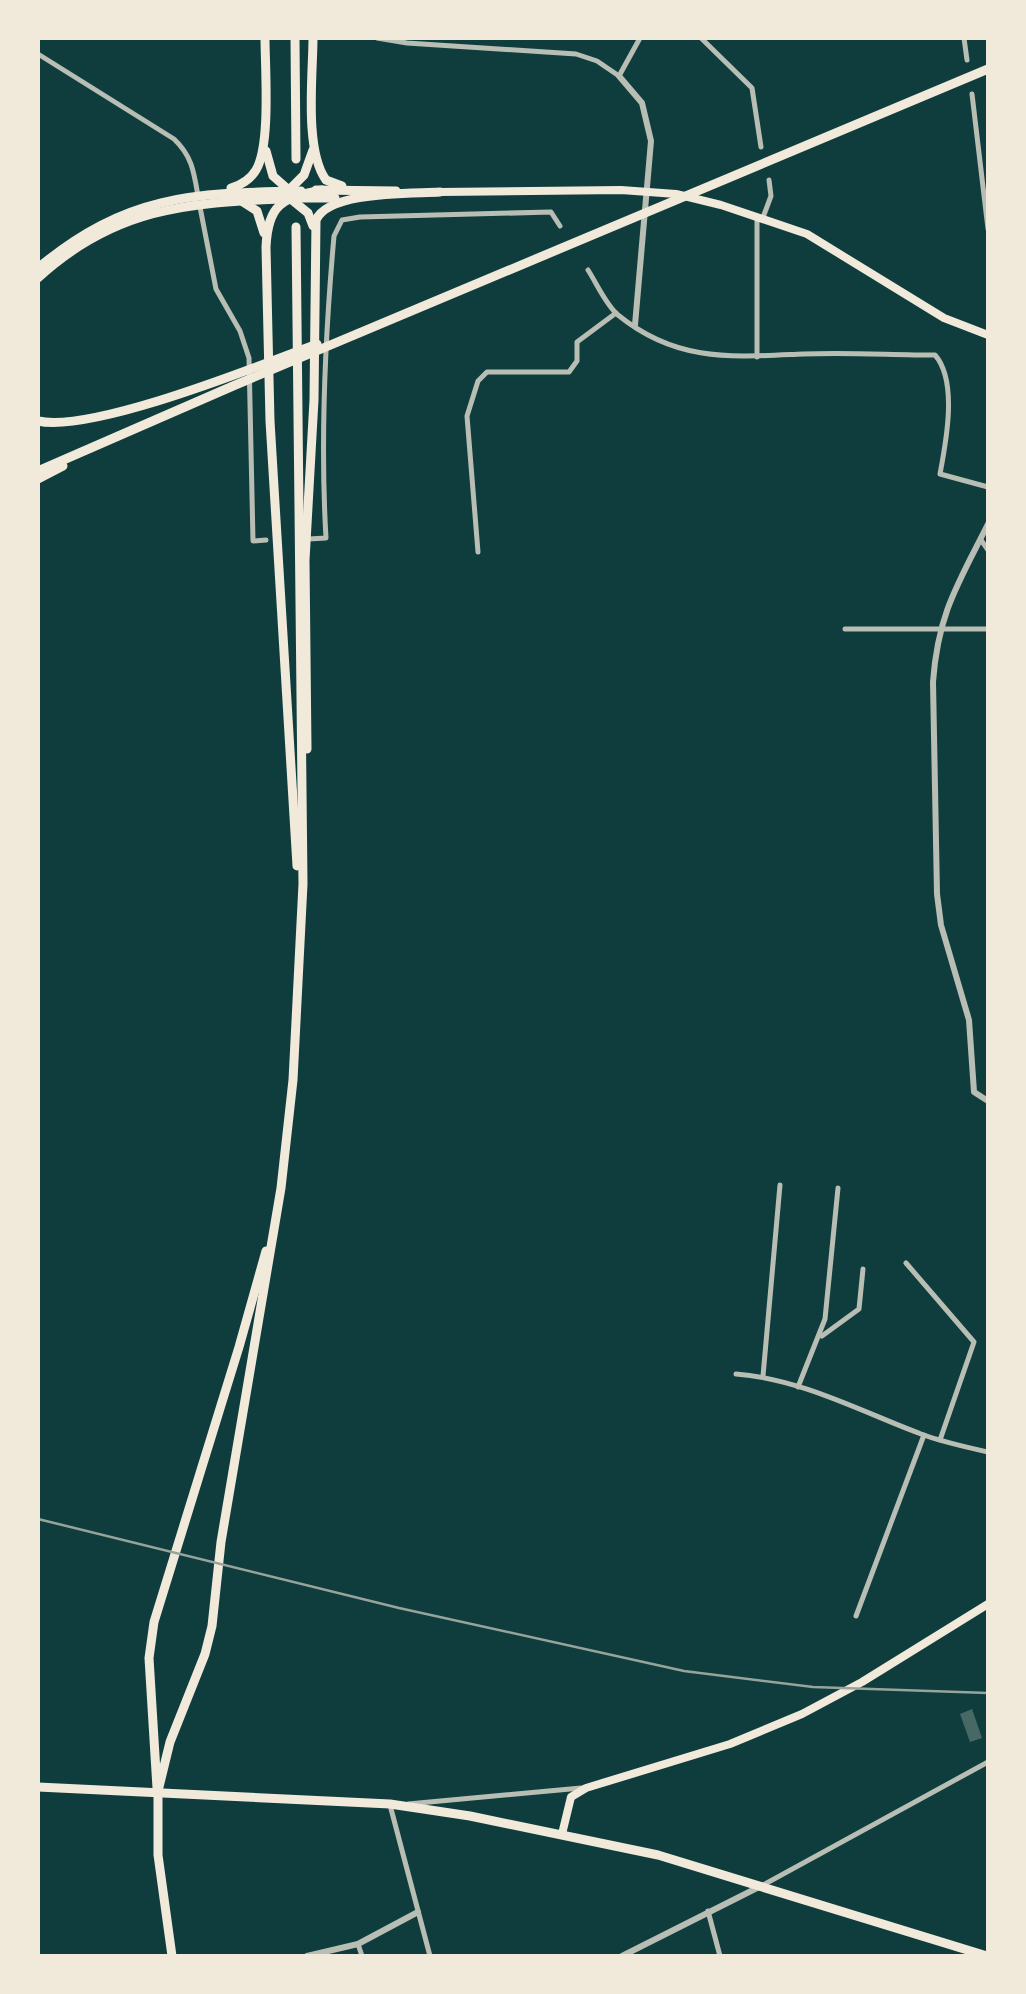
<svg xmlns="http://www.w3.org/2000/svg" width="1026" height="1994" font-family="'Fira Sans',sans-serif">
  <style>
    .building { fill: #486865 }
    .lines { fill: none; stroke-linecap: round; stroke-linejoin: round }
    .minor { stroke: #b8beb3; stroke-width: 5 }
    .tertiary { stroke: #b8beb3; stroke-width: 6 }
    .secondary { stroke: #f1e9da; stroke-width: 8 }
    .primary { stroke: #f1e9da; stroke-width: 8 }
    .trunk { stroke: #f1e9da; stroke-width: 9 }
    .motorway { stroke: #f1e9da; stroke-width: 9 }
    .rail { stroke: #97a49c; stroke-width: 2.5 }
  </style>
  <rect width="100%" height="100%" fill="#0f3d3e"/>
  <polygon class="building" points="972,1709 982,1738 970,1742 960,1714"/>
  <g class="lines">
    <g class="minor">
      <polyline points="377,38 407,43 576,54 597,61 619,76 640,38"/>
      <polyline points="701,38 752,88 761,147"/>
      <polyline points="964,38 967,60"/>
      <path d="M38 54 174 139C192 156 194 172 198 196"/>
      <polyline points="972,94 988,229"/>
      <polyline points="200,207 216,289 240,331 249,358 253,541 266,540"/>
      <polyline points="757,218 757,357"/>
      <polyline points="762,220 771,196 769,180"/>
      <path d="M588 270C597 284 606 305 618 315 677 363 733 357 803 354 846 352 891 355 935 355 958 381 946 442 940 474L988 487"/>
      <path d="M309 539 326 538C320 437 325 337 334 236L342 220 360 217 551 212 560 226"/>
      <polyline points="981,540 988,550"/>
      <polyline points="478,552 467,416 478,381 487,372 569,372 577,361 577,342 616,313"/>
      <polyline points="845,629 988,629"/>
      <polyline points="906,1263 974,1342 940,1440"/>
      <polyline points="822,1336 859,1309 863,1269"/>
      <path d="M736 1374C801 1379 860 1411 921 1434 942 1442 966 1447 988 1452"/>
      <polyline points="763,1376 780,1185"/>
      <polyline points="798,1387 825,1319 838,1188"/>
      <polyline points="856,1616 924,1435"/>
      <polyline points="408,1804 581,1788"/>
      <polyline points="390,1805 430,1956"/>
      <polyline points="763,1885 988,1762"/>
      <polyline points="708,1911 720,1956"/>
      <polyline points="358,1944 362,1956"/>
    </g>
    <g class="tertiary">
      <polyline points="619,76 642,103 651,141 635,325"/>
      <path d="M988 524C958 584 938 613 933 682L937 894 941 925 969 1020 974 1092 988 1101"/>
      <polyline points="307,1956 358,1944 418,1912"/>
      <polyline points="622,1956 759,1887"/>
    </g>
    <polyline class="secondary" points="562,1834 571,1797 586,1788 730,1744 802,1714 862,1682 988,1604"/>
    <polyline class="primary" points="440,192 621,190 676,194 721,205 807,234 944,318 988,335"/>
    <g class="trunk">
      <polyline points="38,1787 390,1804 470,1816 658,1855 987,1956"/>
      <polyline points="158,1791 158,1855 172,1956"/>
    </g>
    <g class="motorway">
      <polyline points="295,38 296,159"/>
      <path d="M313 38C313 74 304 150 326 180L342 186"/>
      <polyline points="266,151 273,176 290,191"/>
      <path d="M231 188C241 185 250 180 256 170 271 145 265 68 265 38"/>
      <polyline points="316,190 396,191"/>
      <polyline points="288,191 304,175 313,150"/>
      <polyline points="300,198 335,198"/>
      <polyline points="292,200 308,213 313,226"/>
      <polyline points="243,202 257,211 264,233"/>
      <path d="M38 268C126 195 191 193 301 191"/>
      <path d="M38 278C113 209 187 202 285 199"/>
      <path d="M38 421C93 433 258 366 317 344"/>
      <polyline points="38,471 233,386 988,69"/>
      <polyline points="38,479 63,466"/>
      <path d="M307 749 305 560 314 400 316 220C329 191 410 194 440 192"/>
      <path d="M297 866 270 421 266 247C268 204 282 198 322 190"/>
      <polyline points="157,1788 149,1658 154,1622 239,1347 266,1251"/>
      <polyline points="158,1791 170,1742 205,1654 212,1626 221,1542 281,1188 293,1080 303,884 296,227"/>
    </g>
    <polyline class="rail" points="38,1519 399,1608 684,1671 813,1687 988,1693"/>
  </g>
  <rect width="1026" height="1994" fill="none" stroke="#f1e9da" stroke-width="80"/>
</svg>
